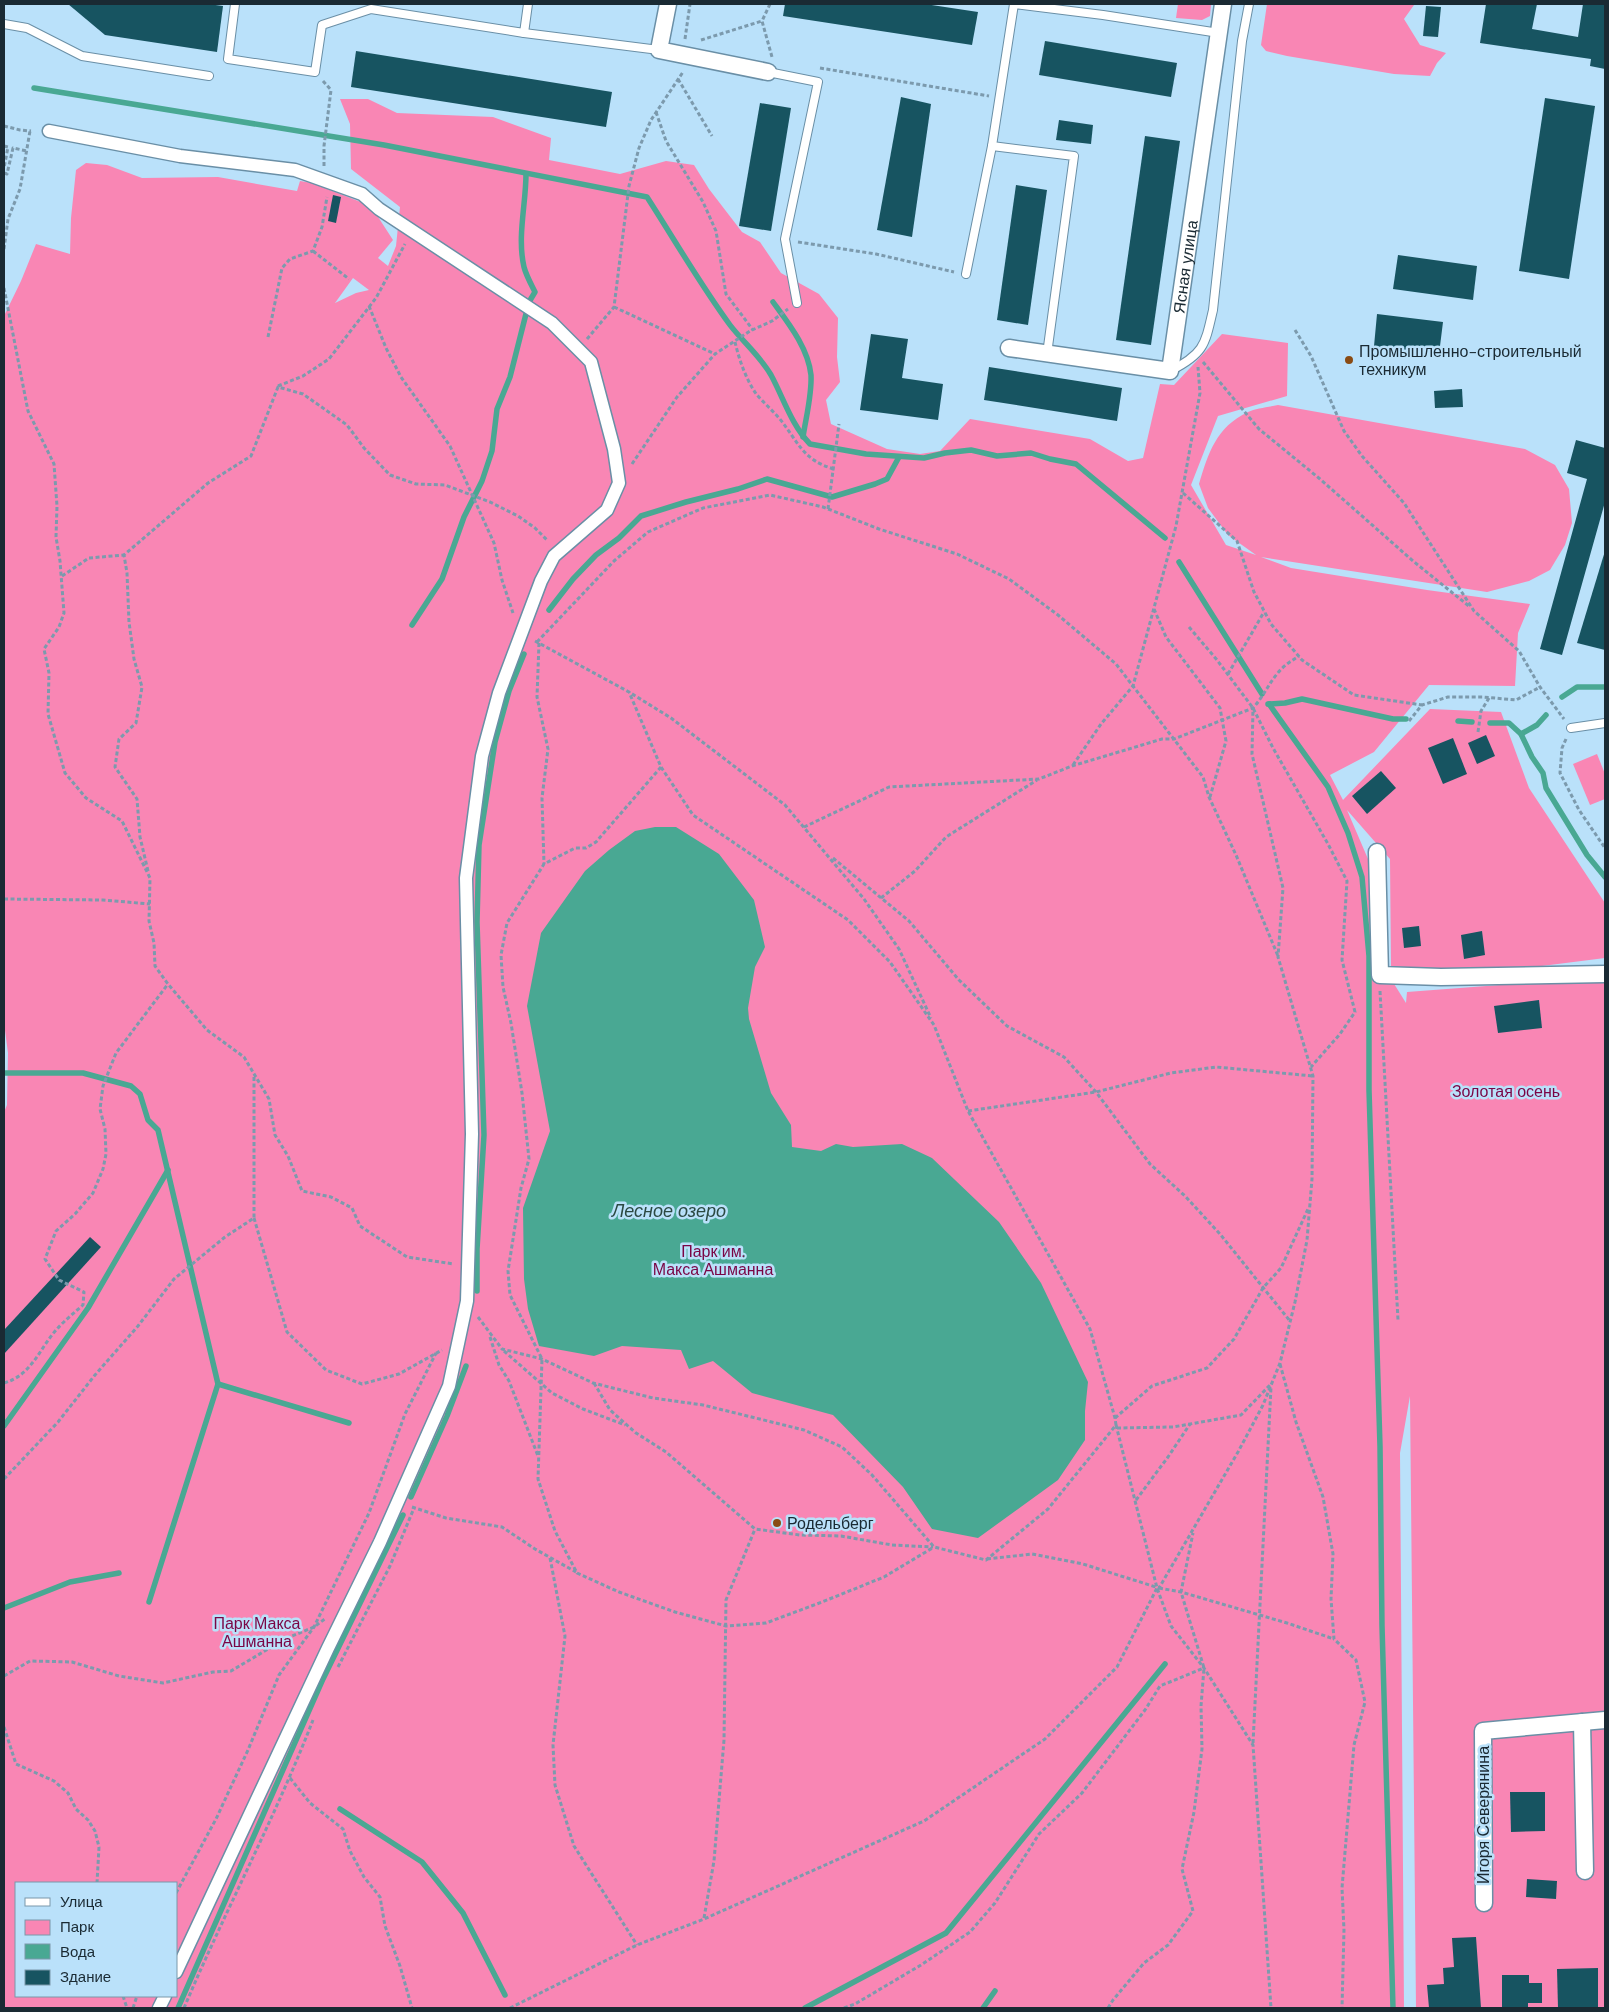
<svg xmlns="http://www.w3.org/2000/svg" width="1609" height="2012" font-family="'DM Sans',sans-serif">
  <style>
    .green { fill: #f986b4; fill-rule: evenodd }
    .water { fill: #49a893 }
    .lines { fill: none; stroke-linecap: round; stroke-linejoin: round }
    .stream { stroke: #49a893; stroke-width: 5.5 }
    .building { fill: #175461 }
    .service-casing { stroke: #6a8fa6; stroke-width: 10 }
    .pedestrian-casing { stroke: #6a8fa6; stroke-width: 15 }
    .minor-casing { stroke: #6a8fa6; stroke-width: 19 }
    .path { stroke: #7c9aad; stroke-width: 3; stroke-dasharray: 4 2.5; stroke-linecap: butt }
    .service { stroke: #fff; stroke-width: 8 }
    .pedestrian { stroke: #fff; stroke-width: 12 }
    .minor { stroke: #fff; stroke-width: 16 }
    .poi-dot { fill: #8a4b13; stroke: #bae1fa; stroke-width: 2 }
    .labels { text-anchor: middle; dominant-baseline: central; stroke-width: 5; stroke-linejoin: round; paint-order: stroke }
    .street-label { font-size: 16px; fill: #1a2a33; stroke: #bae1fa }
    .poi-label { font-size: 16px; fill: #1a2a33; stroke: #bae1fa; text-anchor: start }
    .park-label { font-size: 16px; fill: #7a0545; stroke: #bae1fa }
    .water-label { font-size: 18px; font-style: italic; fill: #2c4942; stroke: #bae1fa }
  </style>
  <rect width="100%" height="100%" fill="#bae1fa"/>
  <g class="green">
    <polygon points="1178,4 1211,4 1210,16 1202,20 1176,18"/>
    <polygon points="1267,4 1412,4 1414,5 1404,19 1420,45 1446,53 1437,63 1430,76 1394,74 1287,56 1266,51 1261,45"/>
    <path d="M340 99H368L397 113 493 117 551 138 549 160 620 174 666 161 694 165 709 189 742 232 760 242 781 273 819 294 838 318 837 357 840 382 826 400 831 424 887 449 920 454 940 451 970 419 1090 439 1128 461 1143 458 1160 384 1174 385 1222 334 1288 343 1287 396 1218 416 1191 485 1226 545 1256 555 1228 535 1208 508 1199 484C1208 454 1216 427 1248 412 1256 408 1269 407 1278 405L1525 449 1555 465 1569 489 1572 523 1565 545 1550 570 1529 581 1487 592 1261 557 1291 568 1427 590 1530 604 1518 633 1515 686 1429 685 1374 752 1330 775 1343 800 1430 709 1501 712 1529 788 1605 903V958L1511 970H1391L1390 859 1347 810 1377 880 1381 963 1406 1003 1407 992 1605 977V2008H1416L1410 1396 1400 1453 1404 2008H4V1112L7 1105 8 1053 4 1023V316L21 281 36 244 70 254 71 218 76 170 86 163 107 165 142 178 218 177 297 191 300 181 312 183 371 206 393 240 378 258 388 266 396 246 400 207 351 169 350 124ZM353 278 369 290 356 293 335 303ZM16 1883H176V1996H16Z"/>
    <polygon points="1597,754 1605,774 1605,799 1590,805 1573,764"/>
  </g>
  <polygon class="water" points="655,827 676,827 719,854 754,900 765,947 755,967 748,1008 749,1019 771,1093 791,1125 792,1147 821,1151 836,1144 853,1147 902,1144 932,1158 999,1222 1041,1283 1088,1382 1085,1411 1085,1440 1058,1480 978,1538 932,1529 903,1487 833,1415 752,1393 713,1361 689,1369 681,1350 622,1346 594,1356 539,1346 528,1309 524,1279 523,1208 550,1131 527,1006 541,933 585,871 609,850 635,831"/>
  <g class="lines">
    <g class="stream">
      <path d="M34 88 384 145 647 197C674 239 700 284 730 325 743 342 760 356 771 375 784 399 791 424 810 444L866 454 924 458 945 453 971 450 997 456 1031 453 1050 459 1076 464 1165 538"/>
      <path d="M773 302C789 324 808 348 811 375 812 395 806 417 803 437"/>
      <polyline points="1179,562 1262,694"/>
      <polyline points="549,610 573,579 596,555 619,538 641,516 686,502 738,489 767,479 832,497 875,484 887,479 899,457"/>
      <path d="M412 625 442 579 464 517 482 481 492 451 497 409 510 377 529 302 535 292C531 284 526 275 524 267 517 237 526 204 526 174"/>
      <polyline points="1562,697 1577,687 1605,687"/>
      <polyline points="1268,704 1285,703 1302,699 1393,719 1406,719"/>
      <polyline points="1269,704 1328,787 1348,833 1362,877 1369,956 1369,1090 1380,1446 1382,1626 1393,2008"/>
      <polyline points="1458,721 1472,722"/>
      <polyline points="1490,723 1509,723 1521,734 1532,757 1543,773 1546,788 1587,855 1605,877"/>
      <polyline points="1521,734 1537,725 1546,715"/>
      <polyline points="4,1073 83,1073 131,1086 140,1094 148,1120 158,1130 218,1384 149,1602"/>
      <polyline points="477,1291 477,1249 484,1135 477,922 479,845 495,742 509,691 524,654"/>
      <polyline points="218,1384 349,1423"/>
      <polyline points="4,1426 88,1308 168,1170"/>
      <polyline points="411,1497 447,1416 466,1366"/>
      <polyline points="4,1608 70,1582 119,1573"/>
      <polyline points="340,1809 422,1862 463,1913 505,1995"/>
      <polyline points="178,2008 323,1679 403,1515"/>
      <polyline points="805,2008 946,1933 1165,1664"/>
      <polyline points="983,2008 995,1991"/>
    </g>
  </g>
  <g class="building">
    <polygon points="68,4 208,4 223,6 217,52 105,35"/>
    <polygon points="785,4 925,4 978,12 972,45 783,16"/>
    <polygon points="1486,4 1537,4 1532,29 1578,37 1583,4 1605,4 1605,69 1590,66 1591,59 1480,43"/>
    <polygon points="1426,6 1441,7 1438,37 1423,36"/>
    <polygon points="1045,41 1177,63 1171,97 1039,75"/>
    <polygon points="356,51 612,92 606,127 351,87"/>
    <polygon points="901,97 931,104 912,237 877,230"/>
    <polygon points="1545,98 1595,106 1569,279 1519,271"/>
    <polygon points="760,103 791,108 771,231 739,226"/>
    <polygon points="1059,120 1093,125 1091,144 1056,140"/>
    <polygon points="1145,136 1180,141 1151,345 1116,340"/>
    <polygon points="1016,185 1047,190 1028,325 997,320"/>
    <polygon points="333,195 341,197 336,223 328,221"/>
    <polygon points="1398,255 1477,266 1473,300 1393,289"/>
    <polygon points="1377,314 1443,322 1439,354 1374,346"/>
    <polygon points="871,334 908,339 902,378 943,384 938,420 860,410"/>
    <polygon points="989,367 1122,388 1117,421 984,400"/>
    <polygon points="1462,389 1463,407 1435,408 1434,391"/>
    <polygon points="1576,440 1605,448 1605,502 1562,655 1540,649 1587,479 1567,473"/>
    <polygon points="1605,551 1605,650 1577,643"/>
    <polygon points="1486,735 1495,756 1477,764 1468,743"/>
    <polygon points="1453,738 1467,774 1443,784 1428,748"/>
    <polygon points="1381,771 1396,788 1367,814 1352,796"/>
    <polygon points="1419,926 1421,946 1404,948 1402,928"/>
    <polygon points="1482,931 1485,955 1464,959 1461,935"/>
    <polygon points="1539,1000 1542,1028 1498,1033 1494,1006"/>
    <polygon points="90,1237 101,1247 4,1354 4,1330"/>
    <polygon points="1510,1792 1545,1792 1545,1831 1511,1832"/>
    <polygon points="1527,1879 1557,1881 1556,1899 1526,1897"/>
    <polygon points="1476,1937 1481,2008 1429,2008 1427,1985 1444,1984 1443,1968 1454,1967 1452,1938"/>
    <polygon points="1598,1968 1598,2008 1558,2008 1557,1969"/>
    <polygon points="1502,1975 1529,1975 1529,1983 1542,1983 1542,2003 1528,2003 1528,2008 1502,2008"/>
  </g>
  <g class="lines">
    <defs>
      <g id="service">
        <polyline points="235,4 228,59 315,72 322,25 371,9 524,33 528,4"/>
        <polyline points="4,24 27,28 82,56 209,76"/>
        <polyline points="524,33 659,50"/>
        <polyline points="768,72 818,82 785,239 797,303"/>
        <polyline points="992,146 1074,156 1047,354"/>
        <polyline points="966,274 992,146 1014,4 1103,15 1219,33"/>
        <path d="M1170 371C1204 354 1205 345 1213 310L1242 41 1249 4"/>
        <polyline points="1571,728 1605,723"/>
      </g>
      <g id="pedestrian">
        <polyline points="49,131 180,156 295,170 362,194 379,209 552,323 591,362 614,449 619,483 607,510 554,556 541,581 499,693 482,756 466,878 472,1134 467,1301 449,1386 380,1542 328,1648 176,1972"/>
        <polyline points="159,2008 165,1996"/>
      </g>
      <g id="minor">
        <polyline points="668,4 659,50 768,72"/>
        <path id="s1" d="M1009 348 1170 371 1223 4"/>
        <polyline points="1377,852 1380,975 1441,977 1605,974"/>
        <polyline points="1582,1722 1585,1871"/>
        <polyline points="1484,1903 1483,1731 1605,1720"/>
      </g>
    </defs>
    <use href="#service" class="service-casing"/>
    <use href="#pedestrian" class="pedestrian-casing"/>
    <use href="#minor" class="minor-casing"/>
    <g class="path">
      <polyline points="770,4 762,21 772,57"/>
      <polyline points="685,39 690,4"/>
      <polyline points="701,40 762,21"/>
      <polyline points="820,68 989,96"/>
      <polyline points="678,79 712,136"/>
      <polyline points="323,81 331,90 324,146 324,166"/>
      <polyline points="656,112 666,141 703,202 716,231 726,294 753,330"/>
      <polyline points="4,126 20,130 31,131"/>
      <polyline points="4,146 8,147 4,168"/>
      <polyline points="4,173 7,174 13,148 27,151"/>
      <polyline points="798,242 876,254 954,272"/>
      <polyline points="4,249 8,219 20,189 30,131"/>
      <polyline points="313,251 349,279"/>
      <polyline points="4,288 28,411 54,464 57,506 56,537 60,561 64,613 59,627 44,649 49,673 48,714 65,773 86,798 122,821 150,878 149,921 154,943 155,966 168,984 207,1030 244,1057 269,1099 275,1135 288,1156 302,1191 331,1197 352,1208 360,1226 407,1257 454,1264"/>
      <polyline points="369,306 386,348 401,377 450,446 494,543 502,580 513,613"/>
      <polyline points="614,307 715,354"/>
      <polyline points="1295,330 1311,356 1344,431 1362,456 1404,503 1474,611 1519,651 1540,687 1564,719"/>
      <polyline points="268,337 282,268 290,259 313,251 322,227 327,197"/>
      <polyline points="587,339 614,307 629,186 639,148 651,120 683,72"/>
      <path d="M735 342C739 359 746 380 757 395 764 403 772 410 779 418 798 441 802 460 834 469"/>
      <polyline points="1203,362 1259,429 1320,479 1413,561 1470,607"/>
      <polyline points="278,386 303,376 329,359 376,298 405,244"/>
      <polyline points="632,464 677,397 715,354 750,331 772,321 788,309"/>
      <polyline points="1183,493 1237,541 1254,592 1271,624 1302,660 1354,695 1422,705"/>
      <polyline points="828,509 839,424"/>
      <polyline points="62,576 89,558 124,555"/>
      <polyline points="1154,609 1166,637 1220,708 1226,741 1210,797"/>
      <polyline points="1189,627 1217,660 1253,708 1273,748 1328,844 1347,881 1342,960 1355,1012 1340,1034 1311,1067"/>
      <polyline points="535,641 629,692 671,718 785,805 864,899 899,949 931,1018"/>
      <polyline points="537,642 614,561 648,532 703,508 770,495 823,507 879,529 957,554 1009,579 1058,615 1116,664 1203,777 1209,797 1236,855 1278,956"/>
      <polyline points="539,643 537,697 548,749 542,798 544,864"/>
      <polyline points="1228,674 1264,612"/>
      <polyline points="1409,721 1422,705 1448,697 1483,697 1516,700 1540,687"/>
      <polyline points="1478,732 1481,711 1489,698"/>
      <polyline points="1566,739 1562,748 1560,773 1579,810 1605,848"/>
      <polyline points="1073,765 1101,724 1133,686 1176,526 1200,393 1198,367"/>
      <polyline points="661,767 596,842 586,848 575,848 544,864 507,923 501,955 503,987 511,1023 522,1093 529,1159 521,1188 508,1271 510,1295 542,1359 538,1479 555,1531 577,1573 619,1592 675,1612 726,1626 766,1623 822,1602 884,1577 934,1547"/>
      <path d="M804 827 889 787 1039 779 1072 766 1162 739H1174L1253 708C1263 697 1268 685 1277 674 1283 666 1291 661 1299 656"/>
      <polyline points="833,858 909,921 959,980 1007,1026 1064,1057 1096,1092 1150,1164 1185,1196 1220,1234 1290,1321"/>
      <polyline points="148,871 140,837 137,799 115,767 119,739 136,723 142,687 134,659 129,622 127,573 124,555 208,483 251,456 278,387 303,394 347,425 364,448 390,475 416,484 445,485 490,502 518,516 535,528 548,541"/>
      <polyline points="881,898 915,871 946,837 1037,780"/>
      <polyline points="4,899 103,900 150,904"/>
      <polyline points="1380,991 1398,1320"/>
      <polyline points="968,1111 1096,1092 1171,1073 1216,1067 1313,1076"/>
      <polyline points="254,1218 287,1332 326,1370 362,1384 399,1374 442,1350"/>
      <polyline points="478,1317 502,1349 542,1359 593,1383 653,1398 703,1405 804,1430 842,1447 872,1475 934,1547 986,1560 1048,1509 1116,1425 1115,1418 1090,1329 968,1111 934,1025 890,962 848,920 693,815 661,767 629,692"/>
      <polyline points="490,1337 499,1365 509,1381 538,1456"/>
      <polyline points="504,1351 552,1393 583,1409 625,1425"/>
      <polyline points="1280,1364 1296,1422 1323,1497 1333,1554 1331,1599 1334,1639 1356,1660 1365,1702 1354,1745 1342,1888 1344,1930 1342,2008"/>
      <path d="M4 1383C32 1375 39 1349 57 1329 64 1321 74 1313 83 1305L84 1292 59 1280 45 1259 56 1231 75 1214 93 1193 103 1169 106 1154 105 1129 100 1109 103 1086 116 1053 168 984"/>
      <polyline points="594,1383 610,1410 628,1426 636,1433 666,1452 755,1529 800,1535 841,1536 892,1545 933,1547"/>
      <polyline points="1115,1418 1152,1386 1207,1368 1234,1339 1263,1288 1281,1268 1308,1209"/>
      <polyline points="1116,1425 1157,1588 1171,1626 1204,1668 1253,1745 1271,2008"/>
      <polyline points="1117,1428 1173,1427 1241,1415 1270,1385"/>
      <polyline points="4,1479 58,1422 95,1375 138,1326 174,1279 225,1237 254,1218 254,1075"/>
      <polyline points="1136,1500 1168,1457 1190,1424"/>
      <polyline points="412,1507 446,1518 502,1527 535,1549 576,1572"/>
      <polyline points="550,1558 565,1636 553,1745 555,1785 574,1846 637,1945"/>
      <polyline points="987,1559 1032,1554 1083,1564 1159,1588 1238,1452 1263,1405 1280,1363 1295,1302 1307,1240 1312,1179 1313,1076 1278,957 1283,888 1252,754 1253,708"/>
      <polyline points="1159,1588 1181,1592 1287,1623 1334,1639"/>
      <polyline points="338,1667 390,1566 414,1508"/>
      <polyline points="4,1676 30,1661 72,1662 119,1676 163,1683 213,1672 231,1671 285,1639 314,1627 326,1618"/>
      <polyline points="4,1727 16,1764 54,1781 68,1793 76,1809 88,1820 95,1831 99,1847 97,1883"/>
      <polyline points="1253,1743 1271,1387"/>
      <polyline points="290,1778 310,1803 343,1829 350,1851 364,1877 380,1897 385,1926 400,1966 412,2008"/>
      <polyline points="176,1893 216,1819 248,1750 279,1675 314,1627 369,1513 405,1414 436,1353"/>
      <polyline points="704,1918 714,1861 724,1740 726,1600 755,1529"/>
      <polyline points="123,1996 127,2008"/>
      <polyline points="133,2008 137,1996"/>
      <path d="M184 2008C225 1911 275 1818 313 1720"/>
      <polyline points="510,2008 637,1945 704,1919 924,1821 1045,1739 1117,1667 1157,1588"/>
      <polyline points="844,2008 855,2004 921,1965 970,1932 995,1903 1039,1834 1082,1793 1145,1710 1160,1686 1204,1668"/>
      <polyline points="1108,2008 1113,2000 1144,1963 1168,1945 1193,1911 1182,1869 1194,1812 1202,1749 1201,1706 1204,1668 1181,1592 1193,1533"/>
    </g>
    <use href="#service" class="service"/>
    <use href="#pedestrian" class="pedestrian"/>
    <use href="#minor" class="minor"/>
  </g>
  <g class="poi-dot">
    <circle cx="1349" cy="360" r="5"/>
    <circle cx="777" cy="1523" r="5"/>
  </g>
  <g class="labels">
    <g class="street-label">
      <text stroke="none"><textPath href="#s1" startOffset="268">Ясная улица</textPath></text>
      <text transform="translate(1483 1815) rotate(-90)">Игоря Северянина</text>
    </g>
    <g class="poi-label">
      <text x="1359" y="351">Промышленно-строительный<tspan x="1359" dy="18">техникум</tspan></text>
      <text x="787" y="1523">Родельберг</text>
    </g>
    <g class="park-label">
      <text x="1506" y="1091">Золотая осень</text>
      <text x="713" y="1251">Парк им.<tspan x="713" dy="18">Макса Ашманна</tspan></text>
      <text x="257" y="1623">Парк Макса<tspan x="257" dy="18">Ашманна</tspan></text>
    </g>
    <g class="water-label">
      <text x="669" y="1211">Лесное озеро</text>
    </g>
  </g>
  <rect width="1609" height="2012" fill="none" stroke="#1a2a33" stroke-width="10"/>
  <rect x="15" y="1882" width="162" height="115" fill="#bae1fa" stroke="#7a98aa"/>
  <rect x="25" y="1898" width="25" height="8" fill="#ffffff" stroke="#7a98aa"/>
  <text x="60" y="1907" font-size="15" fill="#1a2a33">Улица</text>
  <rect x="25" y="1920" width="25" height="15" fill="#f986b4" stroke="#7a98aa"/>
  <text x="60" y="1932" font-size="15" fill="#1a2a33">Парк</text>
  <rect x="25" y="1944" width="25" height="15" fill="#49a893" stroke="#7a98aa"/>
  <text x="60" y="1957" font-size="15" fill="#1a2a33">Вода</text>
  <rect x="25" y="1970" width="25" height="15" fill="#175461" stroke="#7a98aa"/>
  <text x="60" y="1982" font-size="15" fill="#1a2a33">Здание</text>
</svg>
